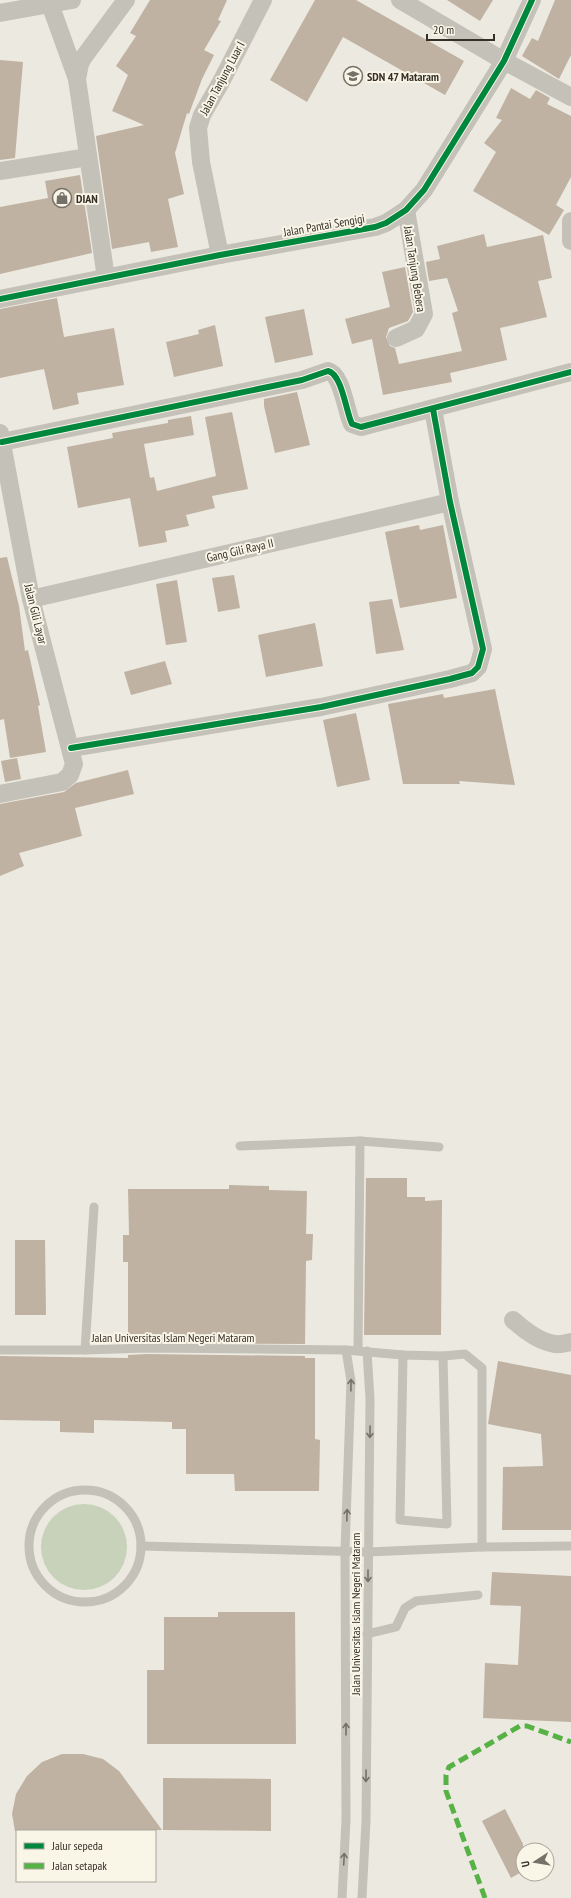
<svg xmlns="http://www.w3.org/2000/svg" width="571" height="1898" font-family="'PT Sans Narrow',sans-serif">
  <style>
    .green { fill: #c8d2bb }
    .building { fill: #bfb2a2 }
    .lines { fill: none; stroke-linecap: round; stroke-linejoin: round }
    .lane { stroke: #c4c1b9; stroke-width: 9 }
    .street { stroke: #c4c1b9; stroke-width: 18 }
    .quiet { stroke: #56b245; stroke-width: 5; stroke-dasharray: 10 5; stroke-linecap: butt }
    .cycleway-casing { stroke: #f9f5e7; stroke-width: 8 }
    .cycleway { stroke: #00873e; stroke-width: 6 }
    .oneway { stroke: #757169 }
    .labels { text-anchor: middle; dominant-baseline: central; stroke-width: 4; stroke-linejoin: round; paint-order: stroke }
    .poi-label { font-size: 12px; font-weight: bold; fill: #352f28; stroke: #f9f5e7; text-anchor: start }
    .street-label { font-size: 12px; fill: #352f28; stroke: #f9f5e7 }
  </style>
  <rect width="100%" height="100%" fill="#ece9e0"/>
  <circle class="green" cx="84" cy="1547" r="43"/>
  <g class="building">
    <polygon points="150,0 227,0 218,20 221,21 204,50 214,55 202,79 189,114 187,113 175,153 184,194 168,199 178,247 151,252 149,242 112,249 96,136 144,125 112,111 128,75 116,66 136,36 130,33"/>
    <polygon points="315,0 356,0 464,61 445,95 343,37 307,102 270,80"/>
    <polygon points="447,0 493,0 480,21"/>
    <polygon points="555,0 571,0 571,55 559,79 522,56 532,38 538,41"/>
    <polygon points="0,60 23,62 15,158 0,160"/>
    <polygon points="511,88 530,99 536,90 550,98 547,104 571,116 571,177 556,205 564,210 549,235 473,191 496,152 484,143 502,120 496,118"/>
    <polygon points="80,175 92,253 0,274 0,207 48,198 45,181"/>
    <polygon points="484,234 487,247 543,235 552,278 538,281 547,317 500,328 507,360 450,373 452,382 383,395 372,339 352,344 345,319 390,307 382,272 405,267 413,312 408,321 389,328 386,337 390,346 395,348 399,364 462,351 452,313 458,311 447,278 429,281 426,262 440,259 437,246"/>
    <polygon points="57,298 64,337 114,328 124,385 77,393 79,404 53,410 44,369 0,378 0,309"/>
    <polygon points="304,309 313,355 275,363 265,317"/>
    <polygon points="215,325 223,366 174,377 166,342 199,334 198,330"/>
    <polygon points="297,392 310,445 275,453 264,406 264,399"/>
    <polygon points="232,412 248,489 212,496 215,508 186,515 189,526 165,531 167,542 139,547 130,498 78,508 67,447 113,438 112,433 168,423 168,420 191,416 194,435 144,444 150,478 154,477 157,491 216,476 205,417"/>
    <polygon points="419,525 420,530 443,525 457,598 400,608 385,532"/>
    <polygon points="7,557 19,606 25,651 28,650 40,705 38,706 46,752 10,758 4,719 0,720 0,558"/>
    <polygon points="234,575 240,608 218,612 212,578"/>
    <polygon points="177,580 187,642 166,645 156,584"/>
    <polygon points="392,599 404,650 376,654 369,602"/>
    <polygon points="315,623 323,666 266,677 258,635"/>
    <polygon points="165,661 172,684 131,695 124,672"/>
    <polygon points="495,689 515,785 459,781 460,784 403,784 388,704 443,694 444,698"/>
    <polygon points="356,713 370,780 337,787 323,720"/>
    <polygon points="17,758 21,779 5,782 1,761"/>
    <polygon points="128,770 134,794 75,808 82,836 19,853 24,866 0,876 0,804 64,792 76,783"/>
    <polygon points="366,1178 407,1178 407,1197 425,1197 425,1201 442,1200 441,1335 364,1335"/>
    <polygon points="229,1185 269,1186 269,1190 307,1191 306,1234 313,1234 312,1260 306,1261 305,1344 128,1343 128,1262 123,1262 123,1235 129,1235 128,1189 229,1189"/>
    <polygon points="15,1240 45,1240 46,1315 15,1315"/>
    <polygon points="147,1354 305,1356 305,1358 315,1358 315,1439 320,1440 319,1491 235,1491 234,1474 186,1474 186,1429 172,1429 172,1422 94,1420 94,1433 60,1432 60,1421 0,1420 0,1356 128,1358 128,1355"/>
    <polygon points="498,1361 571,1375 571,1530 502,1530 503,1467 543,1466 541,1434 488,1424"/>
    <polygon points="492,1572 571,1576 571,1722 483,1718 485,1663 518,1665 521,1606 490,1605"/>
    <polygon points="218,1612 295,1612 296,1744 147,1744 147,1670 164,1670 164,1617 218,1617"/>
    <polygon points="62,1754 83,1754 103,1759 119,1771 162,1830 15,1831 12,1814 16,1794 27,1776 42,1762"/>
    <polygon points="163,1778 271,1779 271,1831 163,1830"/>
    <polygon points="505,1809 523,1844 523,1871 511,1878 482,1821"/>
  </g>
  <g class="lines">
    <g class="lane">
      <polyline points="360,1141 439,1147"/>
      <polyline points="240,1146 360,1141 358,1350"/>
      <polyline points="0,1350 85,1350 147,1348 346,1350 403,1355 443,1356 465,1354 482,1368 482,1547 571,1546"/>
      <polyline points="85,1350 94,1207"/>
      <polyline points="403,1355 400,1520 447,1524 443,1356"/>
      <circle cx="85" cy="1546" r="56"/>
      <polyline points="141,1546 368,1552 482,1547"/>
      <polyline points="367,1634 396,1627 405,1608 416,1601 478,1595"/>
      <polyline points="342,1898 346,1820 345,1550 351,1381 346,1350"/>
      <polyline points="362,1898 366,1821 370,1399 367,1351"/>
    </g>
    <g class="street">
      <polyline points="400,0 504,61 571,97"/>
      <polyline points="50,4 77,79"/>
      <polyline points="0,13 72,0"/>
      <polyline points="0,171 88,157"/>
      <polyline points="571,221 571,241"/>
      <polyline points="220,255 201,162 198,128 202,115 221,82 263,0"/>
      <polyline points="106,278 77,79 80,64 83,58 126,0"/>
      <polyline points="0,299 220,255 375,227 386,223 406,210 424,190 504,61 532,0"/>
      <polyline points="396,338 416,329 424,314 406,210"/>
      <polyline points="0,433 31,599 74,764 70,775 62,782 0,794"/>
      <path d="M2 442 302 380 328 371C342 374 346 412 352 424L361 427 571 372"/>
      <polyline points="31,599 450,502"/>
      <polyline points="71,748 321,707 450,679 472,673 478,667 483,649 450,502 433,409"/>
      <path d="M513 1320C524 1330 539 1342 555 1344 560 1345 566 1343 571 1342"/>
    </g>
    <polyline class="quiet" points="485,1898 446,1791 446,1775 449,1767 520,1726 527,1726 571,1742"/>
    <defs>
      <g id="cycleway">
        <polyline points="0,299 220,255 375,227 386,223 406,210 424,190 504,61 532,0"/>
        <path d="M2 442 302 380 328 371C342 374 346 412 352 424L361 427 571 372"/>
        <polyline points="71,748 321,707 450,679 472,673 478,667 483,649 450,502 433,409"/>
      </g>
    </defs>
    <use href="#cycleway" class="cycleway-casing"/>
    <use href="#cycleway" class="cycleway"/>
  </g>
  <defs><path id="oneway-shaft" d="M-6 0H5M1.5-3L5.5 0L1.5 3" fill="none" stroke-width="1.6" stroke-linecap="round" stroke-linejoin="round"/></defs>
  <g class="oneway">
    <use href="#oneway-shaft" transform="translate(351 1385) rotate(-89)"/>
    <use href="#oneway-shaft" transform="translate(370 1432) rotate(91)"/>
    <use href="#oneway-shaft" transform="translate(347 1515) rotate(-88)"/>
    <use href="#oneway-shaft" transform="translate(368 1576) rotate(90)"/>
    <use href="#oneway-shaft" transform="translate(346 1729) rotate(-90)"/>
    <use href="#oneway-shaft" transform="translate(366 1776) rotate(91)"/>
    <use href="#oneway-shaft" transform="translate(344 1859) rotate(-87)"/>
  </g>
  <defs>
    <symbol id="school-ring" viewBox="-11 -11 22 22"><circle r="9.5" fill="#f9f5e7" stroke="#757068" stroke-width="1.5"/><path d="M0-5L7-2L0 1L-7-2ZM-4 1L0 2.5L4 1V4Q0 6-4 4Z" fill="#757068"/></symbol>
    <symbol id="shop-ring" viewBox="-11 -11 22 22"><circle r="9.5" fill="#f9f5e7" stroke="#757068" stroke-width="1.5"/><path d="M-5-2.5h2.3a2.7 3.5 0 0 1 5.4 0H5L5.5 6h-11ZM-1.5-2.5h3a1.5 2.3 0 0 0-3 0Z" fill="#757068"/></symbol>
  </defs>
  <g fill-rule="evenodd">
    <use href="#school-ring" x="342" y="65" width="22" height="22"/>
    <use href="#shop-ring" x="51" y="187" width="22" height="22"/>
  </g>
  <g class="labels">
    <g class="poi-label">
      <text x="367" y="76">SDN 47 Mataram</text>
      <text x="76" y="198">DIAN</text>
    </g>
    <g class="street-label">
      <text transform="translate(222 78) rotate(-62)">Jalan Tanjung Luar I</text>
      <text transform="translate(324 225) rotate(-10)">Jalan Pantai Sengigi</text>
      <text transform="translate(415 269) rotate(81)">Jalan Tanjung Bebera</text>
      <text transform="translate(240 550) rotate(-13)">Gang Gili Raya II</text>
      <text transform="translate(36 614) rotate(76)">Jalan Gili Layar</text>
      <text x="173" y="1337">Jalan Universitas Islam Negeri Mataram</text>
      <text transform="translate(355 1614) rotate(-90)">Jalan Universitas Islam Negeri Mataram</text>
    </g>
  </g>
  <rect x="16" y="1830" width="140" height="52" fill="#f9f5e7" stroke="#aba69b"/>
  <rect x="24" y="1843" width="20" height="6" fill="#00873e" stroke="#aba69b"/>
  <text x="52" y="1850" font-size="12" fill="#352f28">Jalur sepeda</text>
  <rect x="24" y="1863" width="20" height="6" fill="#56b245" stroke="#aba69b"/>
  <text x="52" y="1870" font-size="12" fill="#352f28">Jalan setapak</text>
  <g transform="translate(535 1862) rotate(258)"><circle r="19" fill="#f9f5e7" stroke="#aba69b"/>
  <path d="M0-3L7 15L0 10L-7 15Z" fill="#757068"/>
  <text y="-6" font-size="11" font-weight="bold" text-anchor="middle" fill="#352f28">U</text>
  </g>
  <path d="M427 34v6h67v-6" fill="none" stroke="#352f28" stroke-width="2"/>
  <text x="433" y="34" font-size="12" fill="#352f28" stroke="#f9f5e7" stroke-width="3" paint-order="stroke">20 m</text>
</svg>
